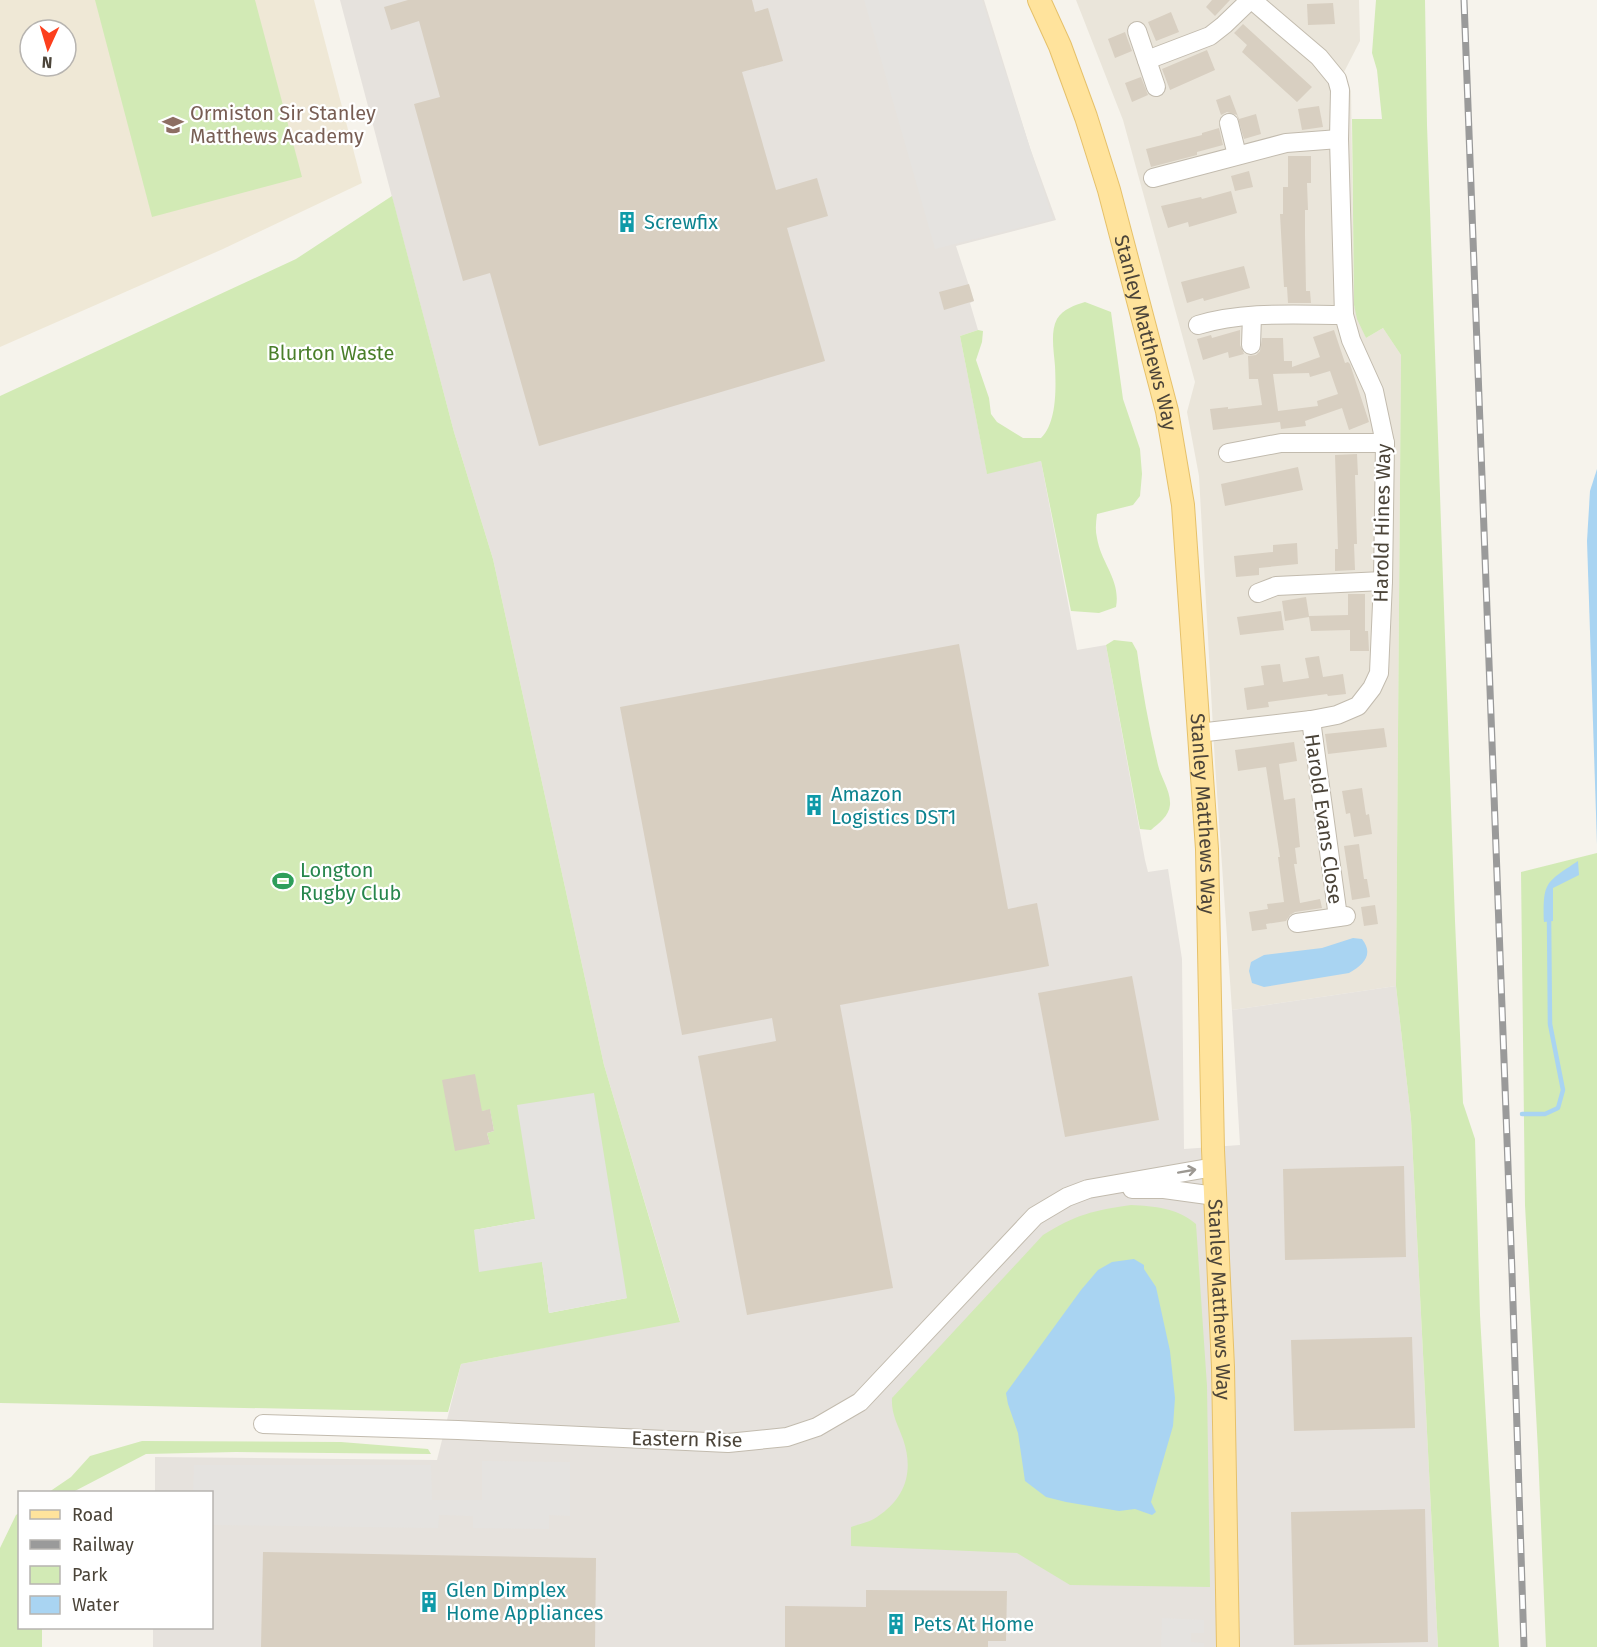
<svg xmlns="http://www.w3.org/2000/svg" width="1597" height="1647" font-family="'Fira Sans',sans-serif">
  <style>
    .residential { fill: #eae5da }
    .industrial { fill: #e6e2dd }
    .education { fill: #efe8d6; fill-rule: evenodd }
    .green { fill: #d2eab5; fill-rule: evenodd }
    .parking { fill: #e5e3e0 }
    .water { fill: #a9d4f2 }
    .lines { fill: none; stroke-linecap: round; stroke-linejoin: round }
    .stream { stroke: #a9d4f2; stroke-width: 4.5 }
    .building { fill: #d8cfc1; fill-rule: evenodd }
    .minor-casing { stroke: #c2bbae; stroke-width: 20 }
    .major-casing { stroke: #e6c16a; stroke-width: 24 }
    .minor { stroke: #fff; stroke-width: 18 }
    .major { stroke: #ffe39c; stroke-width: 22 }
    .rail-casing { stroke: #9a9a9a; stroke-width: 7 }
    .rail { stroke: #fff; stroke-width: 4.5; stroke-dasharray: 14; stroke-linecap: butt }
    .oneway { stroke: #9c9892 }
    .labels { text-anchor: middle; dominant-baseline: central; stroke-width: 4.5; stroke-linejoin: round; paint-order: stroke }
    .education-label { font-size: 20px; fill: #785e54; stroke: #fff; text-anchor: start }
    .culture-label { font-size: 20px; fill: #0d838f; stroke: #fff; text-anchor: start }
    .street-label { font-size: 20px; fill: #4b4439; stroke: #fff }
    .park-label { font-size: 20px; fill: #4a7f2a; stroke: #fff }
    .leisure-label { font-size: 20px; fill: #27864d; stroke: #fff; text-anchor: start }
  </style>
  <rect width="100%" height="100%" fill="#f6f3ec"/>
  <polygon class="residential" points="1076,0 1359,0 1360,41 1343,74 1351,91 1354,305 1366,338 1383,328 1401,355 1396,986 1232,1010 1215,764 1199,476 1187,412 1195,382 1123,120"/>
  <polygon class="industrial" points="340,0 984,0 1030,148 1056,220 956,246 974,301 970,303 978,330 960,336 987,473 1041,461 1077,650 1106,645 1145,860 1148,872 1168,869 1182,959 1184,1149 1240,1145 1232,1010 1396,986 1411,1119 1438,1647 153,1647 153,1628 212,1628 212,1492 155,1492 155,1457 437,1460 461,1364 680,1321 604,1065 493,559 454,432"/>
  <path class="education" d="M0 0H314L362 183 223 249 0 347ZM30 30H66V66H30Z"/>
  <g class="green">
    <polygon points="95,0 255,0 302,177 152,217"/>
    <polygon points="1376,0 1425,0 1427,125 1455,921 1463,1103 1475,1139 1480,1315 1499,1647 1438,1647 1411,1119 1396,986 1401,355 1383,328 1366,338 1357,319 1354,305 1352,119 1382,119 1377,70 1372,53"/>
    <path d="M392 196 454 432 493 559 604 1065 680 1322 461 1364 448 1412 0 1403V396L296 259ZM442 1080 482 1111 490 1110 494 1131 487 1133 490 1144ZM535 1219 627 1298 549 1313 542 1261 474 1230Z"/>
    <path d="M1085 302 1111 312 1123 399 1140 449 1142 474 1140 496 1133 505 1097 514C1096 522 1095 530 1097 538 1101 563 1121 580 1116 607L1099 613 1071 611 1041 461 987 474 960 336 978 330 983 331 982 342 976 360 989 398 991 414 997 422 1023 438H1041C1057 423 1056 388 1055 366 1054 352 1050 332 1057 319 1063 309 1075 305 1085 302Z"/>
    <path d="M1114 640 1132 642 1137 651C1142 689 1149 727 1158 765 1161 778 1171 791 1170 805 1169 816 1159 823 1151 830L1140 829 1106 645Z"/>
    <polygon points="1597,853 1597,1647 1546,1647 1538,1451 1525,1205 1521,872"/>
    <path d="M1131 1205C1154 1206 1178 1208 1196 1224L1207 1386 1210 1587 1070 1585 1017 1553 851 1546V1527C859 1524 870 1522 877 1517 906 1498 914 1471 903 1439 898 1425 891 1414 892 1398L1043 1235C1075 1215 1094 1210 1131 1205Z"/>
    <polygon points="142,1441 341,1442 428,1449 431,1454 236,1452 146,1454 73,1492 49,1492 71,1477 90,1456"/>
    <polygon points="19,1513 20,1628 42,1628 42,1647 0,1647 0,1548 16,1515"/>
  </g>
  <g class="parking">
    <polygon points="864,0 982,0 1053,219 935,249"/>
    <polygon points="594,1093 627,1298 549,1313 542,1262 479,1272 474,1230 535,1219 517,1105"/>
    <polygon points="482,1461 570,1462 570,1516 549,1515 549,1529 473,1528 473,1516 439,1515 438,1528 212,1525 212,1492 193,1492 194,1465 431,1465 432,1500 482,1500"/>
    <polygon points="1162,1618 1204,1620 1204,1633 1191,1633 1191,1642 1204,1643 1204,1647 1161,1647"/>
  </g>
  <g class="water">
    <polygon points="1597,469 1597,844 1587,541 1590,491"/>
    <path d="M1578 861 1579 875 1553 888V921L1544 922C1543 882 1545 883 1578 861Z"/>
    <path d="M1353 938 1362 939C1374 954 1364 965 1349 973L1264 987 1252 983 1249 971 1251 962 1264 955 1322 948Z"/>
    <polygon points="1134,1259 1144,1265 1144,1269 1156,1287 1170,1351 1175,1398 1173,1426 1151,1502 1156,1512 1152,1515 1135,1509 1119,1511 1066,1502 1046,1497 1025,1481 1018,1433 1008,1404 1006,1393 1081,1290 1098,1270 1112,1262"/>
  </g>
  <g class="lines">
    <polyline class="stream" points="1522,1114 1545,1114 1558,1108 1563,1090 1550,1024 1549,916"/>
  </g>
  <g class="building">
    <polygon points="408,0 752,0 755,12 768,8 783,61 742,72 776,190 817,178 828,216 787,228 825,361 539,446 490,273 463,281 414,104 440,97 419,21 391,30 384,7"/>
    <polygon points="1212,0 1230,0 1215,16 1206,7"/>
    <polygon points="1333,3 1335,24 1308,25 1307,4"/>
    <polygon points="1171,12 1179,32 1156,41 1148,22"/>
    <polygon points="1243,24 1312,87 1297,102 1242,52 1247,45 1234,33"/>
    <polygon points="1125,32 1132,51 1115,58 1108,39"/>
    <polygon points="1207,50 1215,70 1170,90 1162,69"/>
    <polygon points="1141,77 1148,95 1132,102 1125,83"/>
    <polygon points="1230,95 1239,119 1256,114 1261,134 1244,139 1237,115 1227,112 1221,115 1216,100"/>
    <polygon points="1319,106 1323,127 1302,130 1298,109"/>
    <polygon points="1219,128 1223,145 1197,152 1197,155 1151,167 1146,149 1202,135 1202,133"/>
    <polygon points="1288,156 1311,156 1311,183 1307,183 1308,210 1305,210 1305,235 1306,291 1310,291 1311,303 1288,303 1287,287 1284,287 1280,214 1283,214 1283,187 1288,187"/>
    <polygon points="1249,171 1253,187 1235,191 1231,176"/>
    <polygon points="1231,191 1237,213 1189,227 1188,222 1168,228 1161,206 1201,197 1202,199"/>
    <polygon points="1244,266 1250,288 1204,301 1203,298 1187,303 1181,282"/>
    <polygon points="969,284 974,301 944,310 939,292"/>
    <polygon points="1240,330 1240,345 1244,354 1229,358 1228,352 1203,360 1197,339 1211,335 1212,338"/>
    <path d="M1334 330 1345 363 1348 362 1350 364 1369 422 1349 430 1342 408 1305 421 1306 426 1281 429 1280 422 1213 430 1210 409 1228 407V409L1262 405 1258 379H1249L1248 356 1256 355 1260 351 1262 338H1283L1284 361H1292V367L1320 357 1313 337ZM1330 371 1338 394 1317 401 1318 406 1278 411 1273 374 1309 373 1310 377Z"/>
    <polygon points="1357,454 1358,475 1355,475 1357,544 1354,544 1355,570 1335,571 1335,549 1338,549 1335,455"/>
    <polygon points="1298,467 1303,490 1225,506 1221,484"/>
    <polygon points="1297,543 1298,564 1259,568 1259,575 1236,577 1234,556 1273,552 1273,545"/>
    <polygon points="1348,594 1365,594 1365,631 1368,631 1369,651 1350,651 1350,630 1311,631 1309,617 1285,621 1282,601 1306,597 1309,616 1348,615"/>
    <polygon points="1281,611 1284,630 1240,635 1237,617"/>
    <polygon points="959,644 1008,909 1037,903 1049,966 840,1005 893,1288 747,1315 698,1056 776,1041 772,1018 682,1035 620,707"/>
    <polygon points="1319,656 1323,677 1343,674 1346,694 1328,696 1327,694 1268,702 1269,707 1247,710 1244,688 1264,685 1261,666 1280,664 1283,682 1309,678 1305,658"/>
    <polygon points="1384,728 1387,747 1328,754 1325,734"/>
    <polygon points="1294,742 1297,761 1279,764 1284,800 1295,798 1300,847 1295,848 1297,864 1294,864 1300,903 1320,899 1322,908 1295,912 1290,915 1286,921 1266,924 1267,929 1252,931 1249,912 1268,909 1267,904 1284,902 1278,857 1280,857 1266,767 1238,771 1235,750"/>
    <polygon points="1362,788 1366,815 1369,814 1372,834 1354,837 1350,813 1346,814 1342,791"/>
    <polygon points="1359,844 1364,879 1367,879 1370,897 1352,900 1344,846"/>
    <polygon points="1375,905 1378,924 1364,926 1361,907"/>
    <polygon points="1132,976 1159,1120 1065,1137 1038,993"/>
    <polygon points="475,1074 482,1111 490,1109 494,1131 487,1133 490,1144 455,1151 442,1080"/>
    <polygon points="1404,1166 1406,1257 1285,1260 1283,1169"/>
    <polygon points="1412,1337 1415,1428 1294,1431 1291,1340"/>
    <polygon points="1425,1509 1428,1642 1294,1645 1291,1512"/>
    <polygon points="263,1552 596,1558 595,1647 261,1647"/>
    <polygon points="866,1590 1007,1591 1006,1641 988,1641 988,1647 785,1647 785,1606 866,1607"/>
  </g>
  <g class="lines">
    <defs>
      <g id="minor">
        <polyline points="1137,31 1156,87"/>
        <polyline points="1147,60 1210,36 1224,25 1250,0"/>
        <polyline points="1229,123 1237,155"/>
        <polyline points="1153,178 1286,143 1339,139"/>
        <path d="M1198 325C1245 311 1296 315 1344 315"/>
        <polyline points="1251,345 1252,316"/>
        <polyline points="1228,453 1281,443 1385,443"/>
        <polyline points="1258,593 1276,586 1383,581"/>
        <polyline points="1311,720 1338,917"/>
        <polyline points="1198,733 1311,720 1337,715 1358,706 1372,688 1379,673 1383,581 1385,443 1374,391 1351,340 1344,315 1339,139 1340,90 1337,79 1319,57 1252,0"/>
        <polyline points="1297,923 1346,916"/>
        <polyline points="1132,1189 1164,1189 1215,1196"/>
        <polyline points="263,1424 458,1430 728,1443 787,1437 817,1427 860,1402 1035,1216 1067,1197 1088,1189 1214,1167"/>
      </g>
      <g id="major">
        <path id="s1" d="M1039 0 1060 46 1086 117 1109 190 1167 411 1183 505 1207 849 1213 1150 1223 1367 1228 1647"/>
      </g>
    </defs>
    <use href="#minor" class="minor-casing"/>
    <use href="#major" class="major-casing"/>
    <use href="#minor" class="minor"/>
    <use href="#major" class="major"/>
    <defs>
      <polyline id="rail" points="1464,0 1512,1272 1524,1647"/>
    </defs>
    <use href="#rail" class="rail-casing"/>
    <use href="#rail" class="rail"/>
  </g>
  <defs><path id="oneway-shaft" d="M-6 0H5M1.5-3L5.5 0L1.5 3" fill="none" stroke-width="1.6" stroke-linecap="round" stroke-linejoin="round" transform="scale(1.5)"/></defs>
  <use class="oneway" href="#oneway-shaft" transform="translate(1187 1171) rotate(-10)"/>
  <defs>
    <symbol id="school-bare" viewBox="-9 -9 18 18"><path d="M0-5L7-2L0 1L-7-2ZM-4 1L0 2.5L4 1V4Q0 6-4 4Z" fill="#8d6e63" stroke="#fff" stroke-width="2.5" paint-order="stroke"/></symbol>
    <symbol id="building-bare" viewBox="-9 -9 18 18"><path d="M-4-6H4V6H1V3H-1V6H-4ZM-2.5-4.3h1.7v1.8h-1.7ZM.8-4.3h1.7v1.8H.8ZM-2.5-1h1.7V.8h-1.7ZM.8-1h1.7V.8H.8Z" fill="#0f9aa8" stroke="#fff" stroke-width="2.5" paint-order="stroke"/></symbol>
    <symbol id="stadium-bare" viewBox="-9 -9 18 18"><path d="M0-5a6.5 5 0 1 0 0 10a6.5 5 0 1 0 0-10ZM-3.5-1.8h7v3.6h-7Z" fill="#2e9e5b" stroke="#fff" stroke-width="2.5" paint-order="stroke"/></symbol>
  </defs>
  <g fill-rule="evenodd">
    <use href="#school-bare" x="158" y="110" width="30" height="30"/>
    <use href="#building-bare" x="612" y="207" width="30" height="30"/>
    <use href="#building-bare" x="799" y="790" width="30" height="30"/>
    <use href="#stadium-bare" x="268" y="866" width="30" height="30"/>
    <use href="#building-bare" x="414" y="1587" width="30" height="30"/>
    <use href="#building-bare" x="881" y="1609" width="30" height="30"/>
  </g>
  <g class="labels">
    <g class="education-label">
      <text x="190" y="113">Ormiston Sir Stanley<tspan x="190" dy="23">Matthews Academy</tspan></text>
    </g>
    <g class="culture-label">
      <text x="644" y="222">Screwfix</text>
      <text x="831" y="794">Amazon<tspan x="831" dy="23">Logistics DST1</tspan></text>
      <text x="446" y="1590">Glen Dimplex<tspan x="446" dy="23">Home Appliances</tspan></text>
      <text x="913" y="1624">Pets At Home</text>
    </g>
    <g class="street-label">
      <text stroke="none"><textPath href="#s1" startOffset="350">Stanley Matthews Way</textPath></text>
      <text transform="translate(1382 523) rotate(-89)">Harold Hines Way</text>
      <text stroke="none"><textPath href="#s1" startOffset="836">Stanley Matthews Way</textPath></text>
      <text transform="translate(1324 819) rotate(82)">Harold Evans Close</text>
      <text stroke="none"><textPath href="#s1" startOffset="1322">Stanley Matthews Way</textPath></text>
      <text transform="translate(687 1439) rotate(1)">Eastern Rise</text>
    </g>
    <g class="park-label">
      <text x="331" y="353">Blurton Waste</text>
    </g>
    <g class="leisure-label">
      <text x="300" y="870">Longton<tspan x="300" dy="23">Rugby Club</tspan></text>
    </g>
  </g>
  <rect x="18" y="1491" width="195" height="138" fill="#ffffff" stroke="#b7b4b0" stroke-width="1.5"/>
  <rect x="30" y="1510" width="30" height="9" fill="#ffe39c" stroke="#b7b4b0" stroke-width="1.5"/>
  <text x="72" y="1521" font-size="18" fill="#4b4439">Road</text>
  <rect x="30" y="1540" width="30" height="9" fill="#9a9a9a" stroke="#b7b4b0" stroke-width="1.5"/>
  <text x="72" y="1551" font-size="18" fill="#4b4439">Railway</text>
  <rect x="30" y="1566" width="30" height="18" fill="#d2eab5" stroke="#b7b4b0" stroke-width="1.5"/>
  <text x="72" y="1581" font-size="18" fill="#4b4439">Park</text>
  <rect x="30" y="1596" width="30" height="18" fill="#a9d4f2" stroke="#b7b4b0" stroke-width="1.5"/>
  <text x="72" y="1611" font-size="18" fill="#4b4439">Water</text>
  <g transform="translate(48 48) rotate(184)"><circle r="28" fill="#ffffff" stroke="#b7b4b0" stroke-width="1.5"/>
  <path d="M0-4.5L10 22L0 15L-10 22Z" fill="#fc3f1d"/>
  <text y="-9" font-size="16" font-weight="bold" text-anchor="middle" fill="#4b4439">N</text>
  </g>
</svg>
